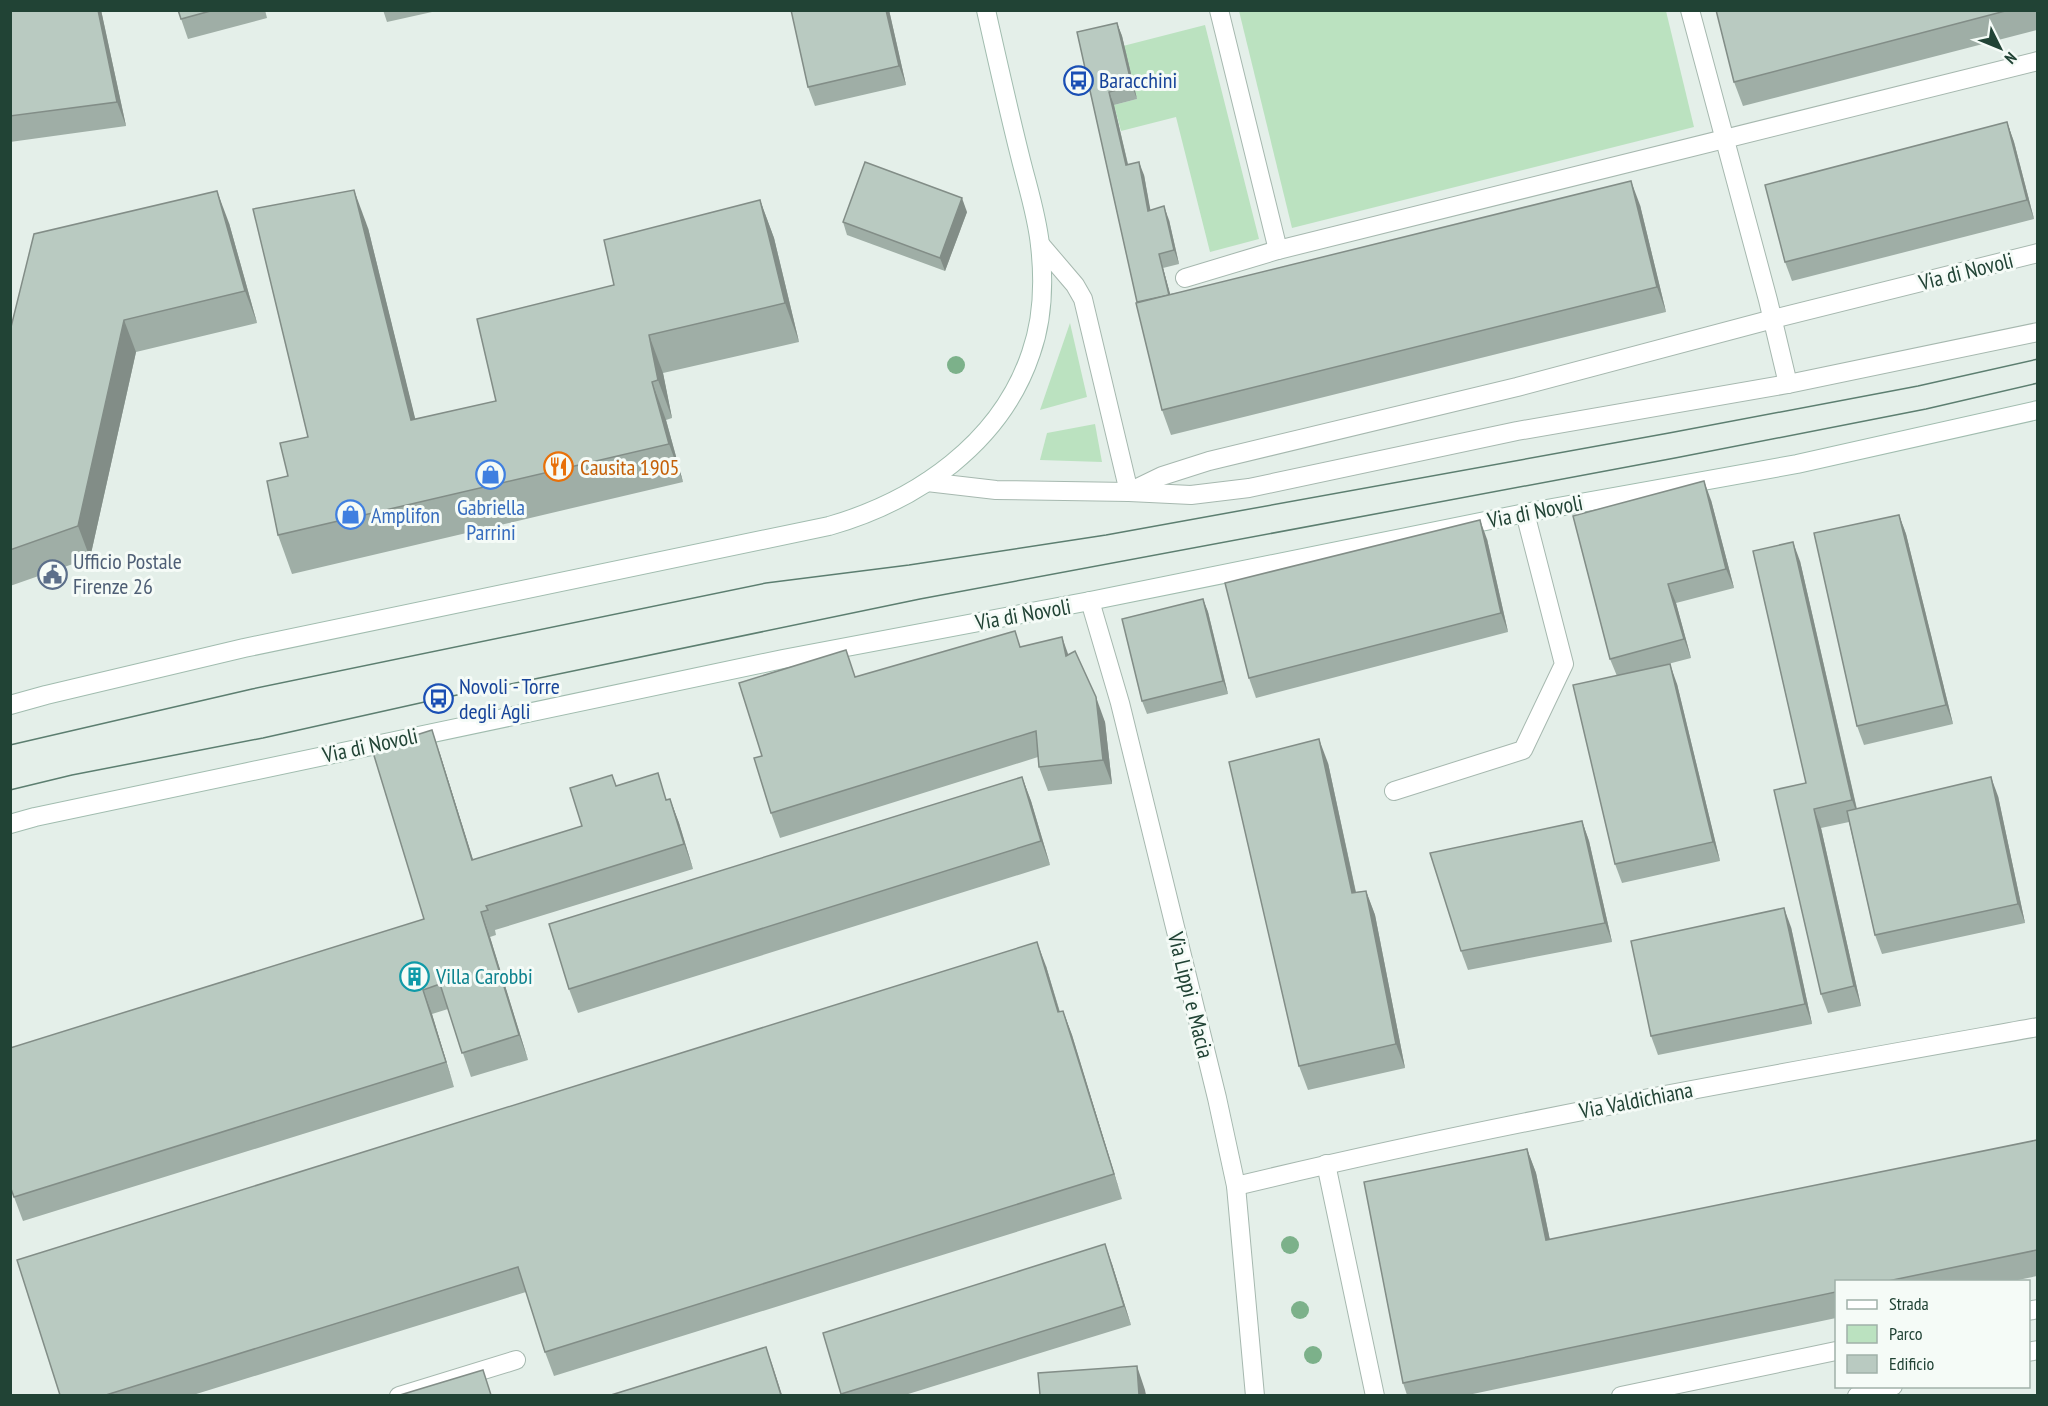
<svg xmlns="http://www.w3.org/2000/svg" width="2048" height="1406" font-family="'PT Sans Narrow',sans-serif">
  <style>
    .green { fill: #bbe2c0 }
    .lines { fill: none; stroke-linecap: round; stroke-linejoin: round }
    .lane-casing { stroke: #a6b8af; stroke-width: 20 }
    .street-casing { stroke: #a6b8af; stroke-width: 20 }
    .secondary-casing { stroke: #a1bcaf; stroke-width: 20 }
    .lane { stroke: #fff; stroke-width: 18 }
    .street { stroke: #fff; stroke-width: 18 }
    .secondary { stroke: #fff; stroke-width: 18 }
    .tram { stroke: #5c7e70; stroke-width: 1.5 }
    .tree { fill: #7cb18a }
    .wall { fill: #9faea6 }
    .shaded-wall { fill: #828d87 }
    .building { fill: #b9cac1; stroke: #828d87; stroke-width: 1.5 }
    .labels { text-anchor: middle; dominant-baseline: central; stroke-width: 6; stroke-linejoin: round; paint-order: stroke }
    .transit-label { font-size: 22px; fill: #164399; stroke: #f5fbf7; text-anchor: start }
    .street-label { font-size: 22px; fill: #214335; stroke: #f5fbf7 }
    .food-label { font-size: 22px; fill: #c56008; stroke: #f5fbf7; text-anchor: start }
    .shop-label { font-size: 22px; fill: #366cbe; stroke: #f5fbf7 }
    .service-label { font-size: 22px; fill: #4e5e75; stroke: #f5fbf7; text-anchor: start }
    .culture-label { font-size: 22px; fill: #0d838f; stroke: #f5fbf7; text-anchor: start }
  </style>
  <rect width="100%" height="100%" fill="#e4efe9"/>
  <g class="green">
    <polygon points="1239,11 1666,11 1694,127 1292,228"/>
    <polygon points="1205,25 1259,239 1210,252 1176,117 1121,131 1114,105 1137,99 1123,46"/>
    <polygon points="1070,323 1087,397 1040,410"/>
    <polygon points="1095,424 1102,462 1040,460 1047,433"/>
  </g>
  <g class="lines">
    <defs>
      <g id="lane">
        <polyline points="1219,10 1278,250 2038,61"/>
        <polyline points="1690,10 1768,300 1788,384"/>
        <polyline points="1040,244 1075,285 1083,299 1129,492"/>
        <polyline points="1185,278 1278,250"/>
        <polyline points="927,482 996,490 1129,492 1191,495 1249,488 1517,431 1788,384 2038,332"/>
        <polyline points="1131,491 1162,476 1209,461 1517,387 1773,319 2038,253"/>
        <polyline points="399,1396 516,1360"/>
      </g>
      <g id="street">
        <polyline points="1090,601 1120,703 1217,1098 1236,1186 1255,1396"/>
        <polyline points="1394,791 1523,750 1564,664 1525,513"/>
        <polyline points="1326,1164 1375,1396"/>
        <path d="M1236 1186C1501 1122 1770 1075 2038 1027"/>
        <polyline points="2028,1311 2038,1309"/>
        <polyline points="2028,1352 2038,1350"/>
        <polyline points="1621,1396 1836,1351"/>
        <polyline points="1857,1396 1893,1386"/>
      </g>
      <g id="secondary">
        <path d="M10 705 46 695 244 648 829 526C917 501 1001 443 1031 353 1043 319 1044 280 1040 245 1037 215 1027 185 1020 156 1008 108 997 59 986 10"/>
        <polyline points="10,824 35,817 783,659 1090,601 1525,513 1797,464 2038,410"/>
      </g>
    </defs>
    <use href="#lane" class="lane-casing"/>
    <use href="#street" class="street-casing"/>
    <use href="#secondary" class="secondary-casing"/>
    <use href="#lane" class="lane"/>
    <use href="#street" class="street"/>
    <use href="#secondary" class="secondary"/>
    <g class="tram">
      <polyline points="10,745 252,689 766,583 909,565 1106,535 1669,433 1918,386 2038,359"/>
      <polyline points="10,790 72,775 263,738 438,699 920,599 1675,458 1926,409 2038,383"/>
    </g>
  </g>
  <g class="tree">
    <circle cx="956" cy="365" r="9"/>
    <circle cx="1290" cy="1245" r="9"/>
    <circle cx="1300" cy="1310" r="9"/>
    <circle cx="1313" cy="1355" r="9"/>
  </g>
  <g class="wall">
    <polygon points="10,10 101,10 126,126 10,142"/>
    <polygon points="178,10 265,10 267,18 188,39"/>
    <polygon points="383,10 441,10 387,22"/>
    <polygon points="889,10 906,85 815,106 808,87"/>
    <polygon points="1716,10 2037,10 2037,30 1743,106 1734,82"/>
    <polygon points="1117,23 1122,36 1137,99 1114,105 1128,164 1144,175 1150,210 1169,220 1179,264 1163,268 1170,294 1640,205 1666,312 1171,435 1162,410 1077,32"/>
    <polygon points="2007,122 2014,142 2034,219 1792,281 1785,262"/>
    <polygon points="760,200 774,238 799,342 663,373 672,418 666,420 683,482 292,574 278,535 288,476 308,437 368,228 415,419 496,401 614,285"/>
    <polygon points="967,212 945,271 847,235 843,222"/>
    <polygon points="229,223 257,323 136,352 90,558 10,586 10,331"/>
    <polygon points="1711,500 1734,588 1676,603 1691,658 1664,665 1677,684 1720,861 1622,883 1615,864 1617,676 1610,659"/>
    <polygon points="1899,515 1906,534 1953,724 1864,745 1857,726"/>
    <polygon points="1487,539 1508,632 1256,698 1249,678"/>
    <polygon points="1800,561 1857,809 1998,796 2025,923 1882,954 1875,935 1849,822 1821,828 1861,1006 1828,1013 1821,994 1806,783"/>
    <polygon points="1203,599 1208,612 1228,694 1147,714 1142,701"/>
    <polygon points="1015,631 1020,647 1068,655 1105,722 1112,784 1048,791 1039,767 1038,757 780,838 771,813 762,756"/>
    <polygon points="440,754 473,860 582,826 616,786 667,799 670,799 679,823 693,869 495,930 496,935 490,937 528,1060 471,1077 448,1009 432,1014 454,1087 23,1221 14,1197 424,919"/>
    <polygon points="1328,763 1356,892 1366,891 1375,915 1405,1068 1308,1090 1299,1066"/>
    <polygon points="1022,777 1031,801 1050,865 578,1013 569,989"/>
    <polygon points="1582,821 1589,841 1612,942 1468,970 1461,951"/>
    <polygon points="1791,927 1812,1024 1658,1055 1651,1036"/>
    <polygon points="1046,966 1060,1012 1063,1011 1072,1035 1122,1199 554,1376 545,1352 526,1292 193,1395 60,1395"/>
    <polygon points="2037,1140 2037,1276 2013,1281 1836,1281 1836,1318 1468,1395 1407,1395 1403,1383 1527,1149 1536,1173 1550,1240"/>
    <polygon points="1112,1264 1131,1325 905,1395 842,1395 823,1333"/>
  </g>
  <g class="shaded-wall">
    <polygon points="98,10 101,10 126,126 117,102"/>
    <polygon points="886,10 889,10 906,85 899,66"/>
    <polygon points="1117,23 1122,36 1137,99 1132,86"/>
    <polygon points="1109,92 1114,105 1131,178 1126,165"/>
    <polygon points="2007,122 2014,142 2034,219 2027,200"/>
    <polygon points="1139,162 1144,175 1153,224 1148,211"/>
    <polygon points="1631,181 1640,205 1666,312 1657,287"/>
    <polygon points="354,190 368,228 425,458 411,420"/>
    <polygon points="217,191 229,223 257,323 245,291"/>
    <polygon points="962,198 967,212 945,271 940,258"/>
    <polygon points="760,200 774,238 799,342 785,303"/>
    <polygon points="1164,206 1169,220 1179,264 1174,250"/>
    <polygon points="1159,254 1163,268 1177,319 1172,306"/>
    <polygon points="124,320 136,352 90,558 78,526"/>
    <polygon points="649,335 663,373 672,418 658,380"/>
    <polygon points="652,382 666,420 683,482 669,444"/>
    <polygon points="1704,481 1711,500 1734,588 1726,569"/>
    <polygon points="1899,515 1906,534 1953,724 1946,705"/>
    <polygon points="1480,520 1487,539 1508,632 1501,613"/>
    <polygon points="1793,542 1800,561 1859,819 1852,800"/>
    <polygon points="1668,584 1676,603 1691,658 1684,639"/>
    <polygon points="1203,599 1208,612 1228,694 1223,681"/>
    <polygon points="1062,637 1071,662 1066,656"/>
    <polygon points="1670,664 1677,684 1720,861 1713,842"/>
    <polygon points="1096,697 1105,722 1112,784 1103,760"/>
    <polygon points="432,730 440,754 481,885 472,860"/>
    <polygon points="1319,739 1328,763 1361,917 1352,893"/>
    <polygon points="1022,777 1031,801 1050,865 1041,841"/>
    <polygon points="1991,777 1998,796 2025,923 2018,904"/>
    <polygon points="670,799 679,823 693,869 684,844"/>
    <polygon points="1814,809 1821,828 1861,1006 1854,986"/>
    <polygon points="1582,821 1589,841 1612,942 1605,923"/>
    <polygon points="1366,891 1375,915 1405,1068 1396,1044"/>
    <polygon points="1784,908 1791,927 1812,1024 1805,1004"/>
    <polygon points="481,912 490,937 528,1060 519,1035"/>
    <polygon points="1037,942 1046,966 1067,1037 1058,1012"/>
    <polygon points="423,990 432,1014 454,1087 446,1062"/>
    <polygon points="1063,1011 1072,1035 1122,1199 1114,1174"/>
    <polygon points="1527,1149 1536,1173 1555,1265 1546,1240"/>
    <polygon points="1105,1244 1112,1264 1131,1325 1124,1306"/>
    <polygon points="766,1347 773,1367 782,1395 781,1395"/>
    <polygon points="1137,1366 1145,1390 1146,1395 1139,1395"/>
  </g>
  <g class="building">
    <polygon points="10,10 98,10 117,102 10,116"/>
    <polygon points="178,10 214,10 181,19"/>
    <polygon points="791,10 886,10 899,66 808,87"/>
    <polygon points="1716,10 2009,10 1734,82"/>
    <polygon points="1117,23 1132,86 1109,92 1126,165 1139,162 1148,211 1164,206 1174,250 1159,254 1169,295 1137,302 1077,32"/>
    <polygon points="2007,122 2027,200 1785,262 1765,185"/>
    <polygon points="865,162 962,198 940,258 843,222"/>
    <polygon points="1631,181 1657,287 1162,410 1136,303"/>
    <polygon points="354,190 411,420 496,401 477,319 614,285 604,240 760,200 785,303 649,335 658,380 652,382 669,444 278,535 267,481 288,476 280,443 308,437 253,209"/>
    <polygon points="217,191 245,291 124,320 78,526 10,550 10,331 34,234"/>
    <polygon points="1704,481 1726,569 1668,584 1684,639 1610,659 1573,516"/>
    <polygon points="1899,515 1946,705 1857,726 1814,533"/>
    <polygon points="1480,520 1501,613 1249,678 1225,583"/>
    <polygon points="1793,542 1852,800 1814,809 1854,986 1821,994 1774,790 1806,783 1753,551"/>
    <polygon points="1203,599 1223,681 1142,701 1122,619"/>
    <polygon points="1015,631 1020,647 1062,637 1066,656 1075,651 1096,697 1103,760 1039,767 1036,731 771,813 754,758 762,756 739,683 846,650 855,677"/>
    <polygon points="1670,664 1713,842 1615,864 1573,685"/>
    <polygon points="432,730 472,860 582,826 570,788 612,775 616,786 658,773 666,800 670,799 684,844 486,906 488,910 481,912 519,1035 462,1053 440,984 423,990 446,1062 14,1197 10,1186 10,1048 424,919 372,749"/>
    <polygon points="1319,739 1352,893 1366,891 1396,1044 1299,1066 1229,762"/>
    <polygon points="1022,777 1041,841 569,989 549,924"/>
    <polygon points="1991,777 2018,904 1875,935 1847,811"/>
    <polygon points="1582,821 1605,923 1461,951 1430,853"/>
    <polygon points="1784,908 1805,1004 1651,1036 1631,941"/>
    <polygon points="1037,942 1058,1012 1063,1011 1114,1174 545,1352 518,1267 106,1395 60,1395 17,1260"/>
    <polygon points="2037,1140 2037,1250 1888,1281 1836,1281 1836,1292 1403,1383 1364,1182 1527,1149 1546,1240"/>
    <polygon points="1105,1244 1124,1306 841,1394 823,1333"/>
    <polygon points="766,1347 781,1395 611,1395"/>
    <polygon points="1137,1366 1139,1395 1040,1395 1038,1373"/>
    <polygon points="483,1370 491,1395 400,1395"/>
  </g>
  <defs>
    <symbol id="bus-ring" viewBox="-11 -11 22 22"><circle r="9.5" fill="#f5fbf7" stroke="#1a4fb4" stroke-width="1.5"/><path d="M-5-6H5V4H4V6H2V4H-2V6H-4V4H-5ZM-3.5-4V0h7V-4ZM-3.5 1.2v1.5H-2V1.2ZM2 1.2v1.5H3.5V1.2Z" fill="#1a4fb4"/></symbol>
    <symbol id="restaurant-ring" viewBox="-11 -11 22 22"><circle r="9.5" fill="#f5fbf7" stroke="#e8710a" stroke-width="1.5"/><path d="M-5-6h1v4h1v-4h1v4h1v-4h1v5L-1.5 .5V6h-2V.5L-5-1ZM5-6V6H3V1.5H1.5Q1.5-4 5-6Z" fill="#e8710a"/></symbol>
    <symbol id="shop-ring" viewBox="-11 -11 22 22"><circle r="9.5" fill="#f5fbf7" stroke="#3f7fe0" stroke-width="1.5"/><path d="M-5-2.5h2.3a2.7 3.5 0 0 1 5.4 0H5L5.5 6h-11ZM-1.5-2.5h3a1.5 2.3 0 0 0-3 0Z" fill="#3f7fe0"/></symbol>
    <symbol id="civic-ring" viewBox="-11 -11 22 22"><circle r="9.5" fill="#f5fbf7" stroke="#5c6f8a" stroke-width="1.5"/><path d="M-.6-6.5H3V-4.5H.6V-3L4-1V1h2V6H-6V1h2V-1L-.6-3ZM-1.2 2.5V6h2.4V2.5Z" fill="#5c6f8a"/></symbol>
    <symbol id="building-ring" viewBox="-11 -11 22 22"><circle r="9.5" fill="#f5fbf7" stroke="#0f9aa8" stroke-width="1.5"/><path d="M-4-6H4V6H1V3H-1V6H-4ZM-2.5-4.3h1.7v1.8h-1.7ZM.8-4.3h1.7v1.8H.8ZM-2.5-1h1.7V.8h-1.7ZM.8-1h1.7V.8H.8Z" fill="#0f9aa8"/></symbol>
  </defs>
  <g fill-rule="evenodd">
    <use href="#bus-ring" x="1062" y="64" width="33" height="33"/>
    <use href="#restaurant-ring" x="542" y="450" width="33" height="33"/>
    <use href="#shop-ring" x="474" y="458" width="33" height="33"/>
    <use href="#shop-ring" x="334" y="498" width="33" height="33"/>
    <use href="#civic-ring" x="36" y="558" width="33" height="33"/>
    <use href="#bus-ring" x="422" y="682" width="33" height="33"/>
    <use href="#building-ring" x="398" y="960" width="33" height="33"/>
  </g>
  <g class="labels">
    <g class="transit-label">
      <text x="1099" y="80">Baracchini</text>
      <text x="459" y="686">Novoli - Torre<tspan x="459" dy="25">degli Agli</tspan></text>
    </g>
    <g class="street-label">
      <text transform="translate(1966 271) rotate(-14)">Via di Novoli</text>
      <text transform="translate(1535 511) rotate(-11)">Via di Novoli</text>
      <text transform="translate(1023 614) rotate(-10)">Via di Novoli</text>
      <text transform="translate(370 745) rotate(-12)">Via di Novoli</text>
      <text transform="translate(1191 995) rotate(76)">Via Lippi e Macia</text>
      <text transform="translate(1636 1100) rotate(-11)">Via Valdichiana</text>
    </g>
    <g class="food-label">
      <text x="580" y="467">Causita 1905</text>
    </g>
    <g class="shop-label">
      <text x="491" y="507">Gabriella<tspan x="491" dy="25">Parrini</tspan></text>
      <text x="371" y="515" text-anchor="start">Amplifon</text>
    </g>
    <g class="service-label">
      <text x="73" y="561">Ufficio Postale<tspan x="73" dy="25">Firenze 26</tspan></text>
    </g>
    <g class="culture-label">
      <text x="436" y="976">Villa Carobbi</text>
    </g>
  </g>
  <rect width="2048" height="1406" fill="none" stroke="#214335" stroke-width="24"/>
  <rect x="1835" y="1280" width="195" height="108" fill="#f5fbf7" stroke="#a0b1a9" stroke-width="1.5"/>
  <rect x="1847" y="1300" width="30" height="9" fill="#ffffff" stroke="#a0b1a9" stroke-width="1.5"/>
  <text x="1889" y="1310" font-size="18" fill="#214335">Strada</text>
  <rect x="1847" y="1325" width="30" height="18" fill="#bbe2c0" stroke="#a0b1a9" stroke-width="1.5"/>
  <text x="1889" y="1340" font-size="18" fill="#214335">Parco</text>
  <rect x="1847" y="1355" width="30" height="18" fill="#b9cac1" stroke="#a0b1a9" stroke-width="1.5"/>
  <text x="1889" y="1370" font-size="18" fill="#214335">Edificio</text>
  <g transform="translate(2000 48) rotate(133)" stroke="#f5fbf7" stroke-width="4.5" paint-order="stroke">
  <path d="M0-4.5L10 22L0 15L-10 22Z" fill="#214335"/>
  <text y="-9" font-size="16" font-weight="bold" text-anchor="middle" fill="#214335">N</text>
  </g>
</svg>
